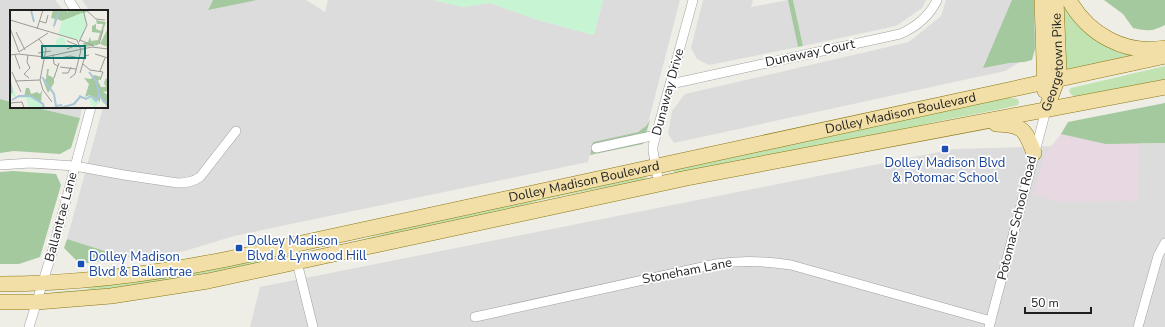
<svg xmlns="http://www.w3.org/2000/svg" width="1165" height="327" font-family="'Nunito Sans',sans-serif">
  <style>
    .residential { fill: #dddcdc }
    .industrial { fill: #e7d8e2 }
    .grass { fill: #c1e3b1 }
    .forest { fill: #a4c99f }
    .park { fill: #c7f4d3 }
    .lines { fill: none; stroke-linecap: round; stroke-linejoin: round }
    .street-casing { stroke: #a0a0a0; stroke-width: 10 }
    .primary-casing { stroke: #8a770f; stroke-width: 16 }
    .street { stroke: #fff; stroke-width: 9 }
    .primary { stroke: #f2dfa7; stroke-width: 15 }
    .transit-dot { fill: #1a4fb4; stroke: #fff; stroke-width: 1.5 }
    .labels { text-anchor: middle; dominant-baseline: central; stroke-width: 3.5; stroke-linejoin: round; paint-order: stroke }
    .street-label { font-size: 13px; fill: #1f1f1f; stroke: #fff }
    .transit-label { font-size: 13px; fill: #164399; stroke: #fff; text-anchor: start }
    .inset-river { fill: none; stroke: #abc5d8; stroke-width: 2 }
    .inset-road { fill: none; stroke: #9b9b96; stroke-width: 1 }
    .view { fill: #0f766e; fill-opacity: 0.15; stroke: #0f766e; stroke-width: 2 }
    .inset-edge { fill: none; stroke: #1f1f1f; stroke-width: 2 }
  </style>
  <rect width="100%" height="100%" fill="#eeede6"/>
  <g class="residential">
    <polygon points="0,0 55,0 64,11 11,11 11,102 0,99"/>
    <polygon points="82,0 213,0 208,9 257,0 306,0 325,12 328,0 433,0 463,7 490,3 538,20 594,35 603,0 680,0 648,123 644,128 638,132 593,142 588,162 234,236 185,251 127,258 67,239 103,107 107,107 107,93 108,88 107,59 107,11 90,11"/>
    <polygon points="703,0 753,0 751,7 788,0 798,47 709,65 697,59 691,48"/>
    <polygon points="793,0 926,0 922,8 896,26 803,46"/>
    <polygon points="946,0 1019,0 1026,58 1005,71 674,143 668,134 672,111 685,94 909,42 941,16"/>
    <polygon points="33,107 82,107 80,118"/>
    <polygon points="1165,143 1165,327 250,327 260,287 954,149"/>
  </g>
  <polygon class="industrial" points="1139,133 1138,201 1057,202 1033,194 1045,154 1061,134"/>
  <g class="grass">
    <polygon points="1059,0 1133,55 1061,74"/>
    <path d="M1165 66V82L1085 97C1078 97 1071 98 1069 90L1071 88Z"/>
    <polygon points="1003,98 1013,98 1018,99 1019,102 1018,105 1001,109 935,122 819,149 674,173 674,171 677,168"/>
    <polygon points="646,176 646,179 642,180 541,200 514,208 344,245 410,226"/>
    <polygon points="255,259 276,259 174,283 52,295 53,293 55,292 82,290 108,284"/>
  </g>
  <g class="forest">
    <polygon points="213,0 257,0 208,10"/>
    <polygon points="788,0 793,0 803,46 798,47"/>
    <polygon points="1012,0 1034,0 1035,49 1032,60 1024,62 1009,63 983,68"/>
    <path d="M1104 0H1165V25C1151 32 1148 31 1133 28L1123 14Z"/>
    <polygon points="0,99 11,102 11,107 33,107 80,118 71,148 60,154 14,151 0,153"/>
    <polygon points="1165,103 1165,143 1106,144 1061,134 1068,122"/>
    <polygon points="650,120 643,144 590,155 593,142 638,132 646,126"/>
    <polygon points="13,171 56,174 61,185 40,257 19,264 0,264 0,172"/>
    <polygon points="67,239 127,258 80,264 64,248"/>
  </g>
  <polygon class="park" points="433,0 603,0 594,35 538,20 490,3 463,7"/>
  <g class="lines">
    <defs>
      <g id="street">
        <polyline points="69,0 76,11"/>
        <path d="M671 84 900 34C916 27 929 17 937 0"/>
        <polyline points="596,148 656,135"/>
        <path d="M0 165 30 163 75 166 124 175 178 183C187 183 193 182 200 177L236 131"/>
        <polyline points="659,184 653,151 653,146 693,0"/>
        <polyline points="293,246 313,327"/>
        <path d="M475 317 716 264C742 260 766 261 791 265L991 321"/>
        <polyline points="29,327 53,249 91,107"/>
        <polyline points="989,327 1046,110"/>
        <polyline points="1138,327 1158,256 1165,243"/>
      </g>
      <g id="primary">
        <polyline points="1042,0 1045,91"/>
        <path d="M1069 0C1088 34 1125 55 1164 48"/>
        <path id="s1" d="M1046 110 1056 83 1059 72 1056 0"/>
        <path d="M996 124C1023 125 1025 129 1034 153"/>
        <path id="s2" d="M0 284C77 284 153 274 228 259L1165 56"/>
        <polyline points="0,302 37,302 111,296 208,281 687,178 1165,87"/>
      </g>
    </defs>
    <use href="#street" class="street-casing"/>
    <use href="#primary" class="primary-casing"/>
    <use href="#street" class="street"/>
    <use href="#primary" class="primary"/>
  </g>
  <g class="transit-dot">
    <rect x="941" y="145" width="8" height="8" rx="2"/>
    <rect x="235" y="244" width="8" height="8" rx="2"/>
    <rect x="77" y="260" width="8" height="8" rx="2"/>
  </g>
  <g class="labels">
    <g class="street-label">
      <text transform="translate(810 53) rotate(-12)">Dunaway Court</text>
      <text stroke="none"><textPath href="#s1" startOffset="49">Georgetown Pike</textPath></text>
      <text transform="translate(668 92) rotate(-75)">Dunaway Drive</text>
      <text stroke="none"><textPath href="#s2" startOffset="918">Dolley Madison Boulevard</textPath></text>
      <text stroke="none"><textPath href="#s2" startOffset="594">Dolley Madison Boulevard</textPath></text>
      <text transform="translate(61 217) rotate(-75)">Ballantrae Lane</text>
      <text transform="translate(1017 218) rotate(-76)">Potomac School Road</text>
      <text transform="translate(687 271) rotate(-11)">Stoneham Lane</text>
    </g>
    <g class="transit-label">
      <text x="945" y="163" text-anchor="middle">Dolley Madison Blvd<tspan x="945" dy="15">&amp; Potomac School</tspan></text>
      <text x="247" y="241">Dolley Madison<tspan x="247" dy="15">Blvd &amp; Lynwood Hill</tspan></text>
      <text x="89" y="257">Dolley Madison<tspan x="89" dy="15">Blvd &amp; Ballantrae</tspan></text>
    </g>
  </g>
  <g transform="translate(10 10)">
    <rect width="98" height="98" fill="#eeede6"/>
    <path d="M43 0H57L58 3V0H75L77 2 52 11 47 9 43 19 45 9 41 8ZM86 10 96 12 88 35 74 37 73 33 78 32 80 27 81 31 88 30 90 23 82 22V16L86 14V19L91 21 93 14H87ZM98 18V37L90 34ZM37 59H39L38 65 44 68V73L38 83 33 70 36 69ZM84 65 91 67 88 71 91 77H96L94 73 96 68 98 70V81L93 82 98 85V98L90 87V92L80 85 75 87 79 74 74 68 81 69ZM16 78H19L21 84 27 82 30 84 32 80 31 93 20 86 14 87Z" fill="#a4c99f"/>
    <path d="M74 2 76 15 70 30 48 25 52 11ZM46 32a5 5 0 1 1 10 0a5 5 0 1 1-10 0ZM0 70 6 86H20L32 93 35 98H19L16 88H7L0 84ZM70 85 76 88 82 86 90 92 85 97 81 95 80 90 71 88 62 95Z" fill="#c7f4d3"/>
    <path class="inset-river" d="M21 0 24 12M44 16 49 0M79 62 86 71 89 84M32 67 44 84 46 96 52 95M0 71 2 83M69 86 76 89 81 86 86 91 89 84 94 92H98M2 90 9 86H20L33 94 34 98M50 98 64 94 70 87"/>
    <path class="inset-road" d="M76 0 86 9 95 10M0 10 67 30 71 40M29 11 36 13 38 5M0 18 9 42M27 19 33 0M6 22 15 40M29 29 36 39 30 70 33 80 42 92M70 30 84 36M69 32 77 15 73 0M89 34 93 20M57 39 67 35 57 31M9 42 38 23M28 43 41 41M85 44 98 48M0 45 8 44 35 47 82 37 98 39M5 45 10 59M18 45 17 52 20 58 14 64 19 68M43 45 44 54 48 56M50 48 60 46 69 48M73 54 80 60 93 62 90 70M50 57 66 59M90 61 95 48M2 62 11 82M52 63H58L61 57M70 63 75 46 79 45M44 68 49 53M60 68 65 64 71 40M5 71 30 70M0 93 12 92 14 98"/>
    <path class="view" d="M32 36H75V48H32Z"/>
    <rect width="98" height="98" class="inset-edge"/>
  </g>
  <path d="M1025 307v6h66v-6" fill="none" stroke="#1f1f1f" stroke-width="2"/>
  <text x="1031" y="307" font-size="12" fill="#1f1f1f" stroke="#ffffff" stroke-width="3" paint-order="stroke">50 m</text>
</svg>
